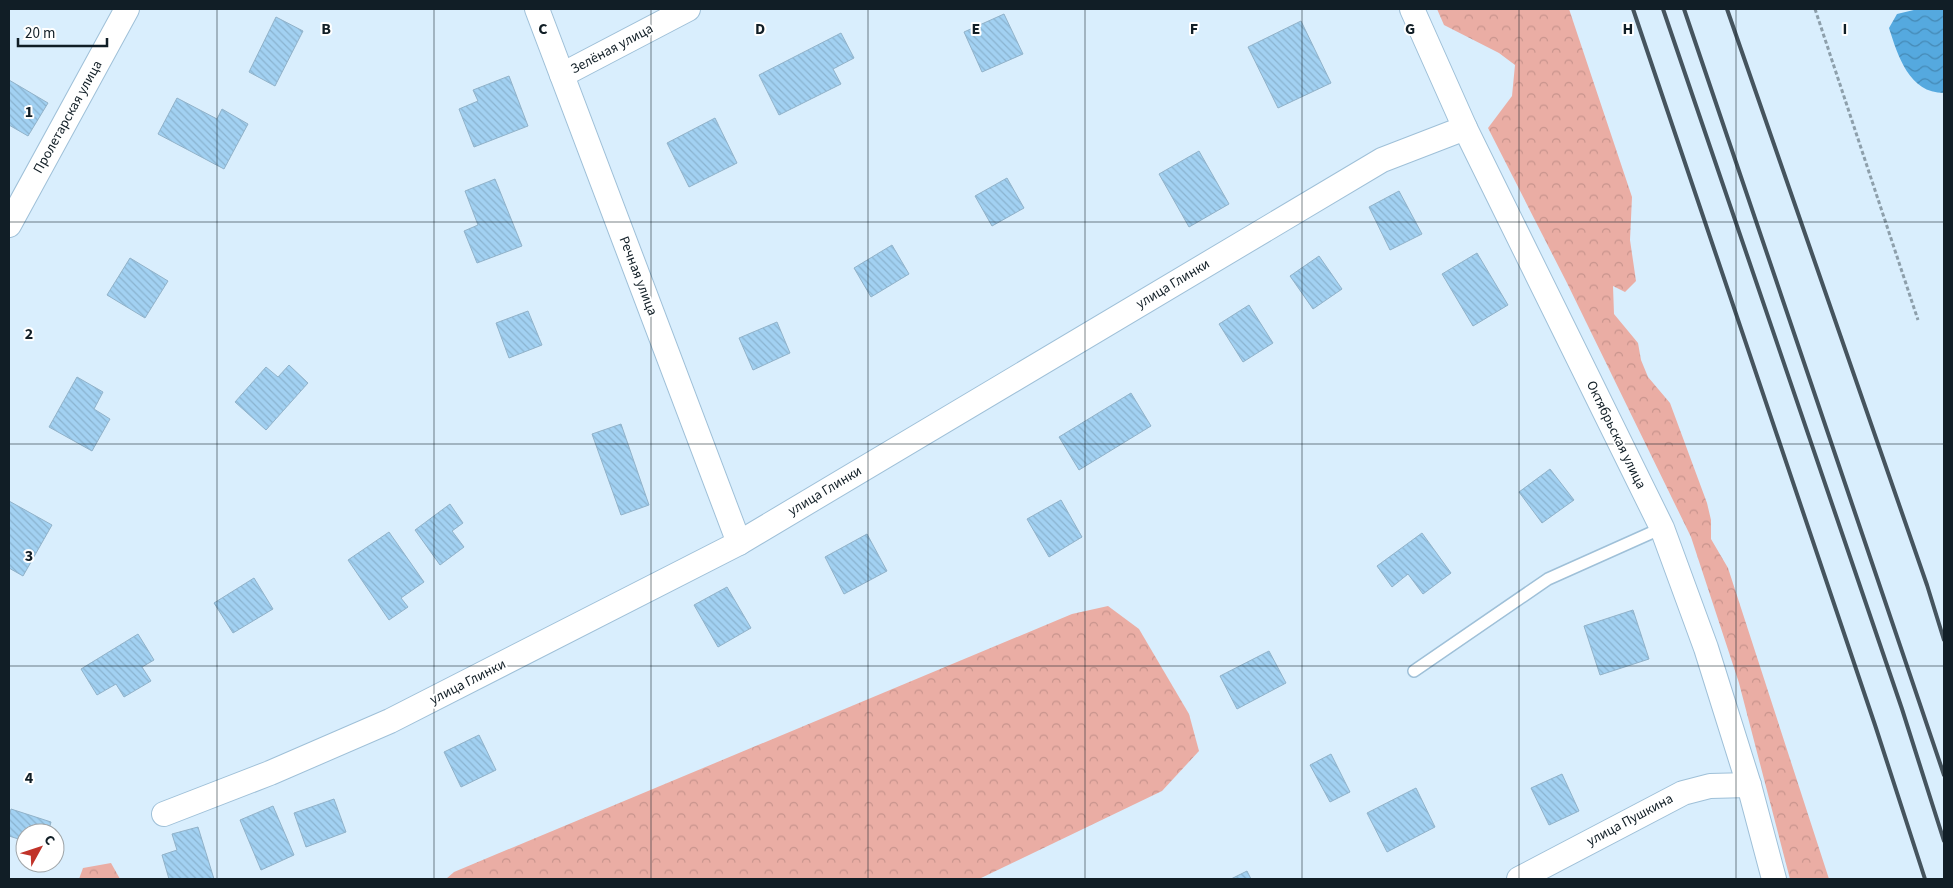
<svg xmlns="http://www.w3.org/2000/svg" width="1953" height="888" font-family="'Source Sans 3',sans-serif">
  <style>
    .forest { fill: url(#forest-crowns) }
    .water { fill: url(#water-waves) }
    .building { fill: url(#building-back-hatch); stroke: #91b2c9 }
    .lines { fill: none; stroke-linecap: round; stroke-linejoin: round }
    .service-casing { stroke: #9fc0d8; stroke-width: 14 }
    .minor-casing { stroke: #9fc0d8; stroke-width: 26 }
    .path { stroke: #8d9fab; stroke-width: 3; stroke-dasharray: 4 2.5; stroke-linecap: butt }
    .service { stroke: #fff; stroke-width: 11 }
    .minor { stroke: #fff; stroke-width: 24 }
    .rail { stroke: #45545e; stroke-width: 4 }
    .grid { fill: none; stroke: #111e26; stroke-width: 1; stroke-opacity: 0.55 }
    .labels { text-anchor: middle; dominant-baseline: central; stroke-width: 4; stroke-linejoin: round; paint-order: stroke }
    .street-label { font-size: 14px; fill: #111e26; stroke: #fff }
    .grid-label { font-size: 16px; text-anchor: middle; font-weight: bold; fill: #111e26; stroke: #fff; stroke-width: 4; stroke-linejoin: round; paint-order: stroke }
  </style>
  <defs>
    <pattern id="forest-crowns" width="20" height="18" patternUnits="userSpaceOnUse" patternTransform="scale(1.25)"><rect width="20" height="18" fill="#eaada4"/><path d="M2 6a3 3 0 1 1 6 0M12 15a3 3 0 1 1 6 0" fill="none" stroke="#c8948d"/></pattern>
    <pattern id="water-waves" width="16" height="10" patternUnits="userSpaceOnUse" patternTransform="scale(1.25)"><rect width="16" height="10" fill="#55a9df"/><path d="M0 5q4-4 8 0t8 0" fill="none" stroke="#4589b5"/></pattern>
    <pattern id="building-back-hatch" width="6" height="6" patternUnits="userSpaceOnUse" patternTransform="scale(1.25)"><rect width="6" height="6" fill="#a2d1f2"/><path d="M-1 5l2 2M0 0l6 6M5-1l2 2" fill="none" stroke="#8ab3cf"/></pattern>
  </defs>
  <rect width="100%" height="100%" fill="#d9eefd"/>
  <g class="forest">
    <polygon points="1437,9 1569,9 1632,197 1630,240 1636,281 1625,292 1613,286 1614,314 1638,343 1641,360 1648,377 1670,403 1707,503 1711,520 1711,539 1728,568 1829,879 1790,879 1739,683 1691,537 1567,283 1488,128 1512,96 1515,65 1499,53 1444,25"/>
    <polygon points="1108,606 1139,629 1189,714 1199,751 1162,791 979,879 446,879 454,872 1072,614"/>
    <polygon points="111,863 120,879 79,879 83,868"/>
  </g>
  <path class="water" d="M1918 9H1944V93C1909 93 1898 56 1889 28L1897 14Z"/>
  <g class="building">
    <polygon points="1004,14 1023,54 982,72 964,32"/>
    <polygon points="276,17 303,31 275,86 249,72"/>
    <polygon points="1301,21 1331,83 1278,108 1248,47"/>
    <polygon points="841,33 854,58 833,69 841,84 779,115 759,75"/>
    <polygon points="509,76 528,126 474,147 459,109 478,101 473,90"/>
    <polygon points="9,80 48,103 28,136 9,125"/>
    <polygon points="177,98 217,119 222,109 248,124 224,169 158,134"/>
    <polygon points="715,118 737,163 689,187 667,143"/>
    <polygon points="1199,151 1229,204 1189,227 1159,174"/>
    <polygon points="1007,178 1024,208 992,226 975,196"/>
    <polygon points="495,179 522,246 477,263 464,231 478,225 465,191"/>
    <polygon points="1399,191 1422,234 1390,250 1369,207"/>
    <polygon points="892,245 909,274 871,297 854,268"/>
    <polygon points="1477,253 1508,305 1473,326 1442,274"/>
    <polygon points="1319,256 1342,289 1313,309 1290,276"/>
    <polygon points="130,258 168,281 145,318 107,295"/>
    <polygon points="1249,305 1273,343 1243,362 1219,324"/>
    <polygon points="528,311 542,345 509,358 496,323"/>
    <polygon points="777,322 790,353 753,370 739,338"/>
    <polygon points="289,365 308,383 266,430 235,402 266,367 278,377"/>
    <polygon points="77,377 103,392 94,409 110,419 92,451 49,427"/>
    <polygon points="1131,393 1151,426 1079,470 1059,437"/>
    <polygon points="621,424 649,505 621,515 592,434"/>
    <polygon points="1550,469 1574,500 1542,523 1519,492"/>
    <polygon points="1061,500 1082,537 1049,557 1027,519"/>
    <polygon points="9,501 52,525 23,576 9,568"/>
    <polygon points="450,504 463,523 452,531 464,547 440,565 415,530"/>
    <polygon points="389,532 424,582 401,598 408,607 389,620 348,560"/>
    <polygon points="1422,533 1451,573 1423,594 1408,574 1392,587 1377,566"/>
    <polygon points="867,534 887,571 844,594 825,557"/>
    <polygon points="254,578 273,609 233,633 214,603"/>
    <polygon points="727,587 751,628 718,647 694,605"/>
    <polygon points="1633,610 1649,659 1600,675 1584,626"/>
    <polygon points="138,634 154,660 142,667 151,681 124,697 116,684 97,695 81,669"/>
    <polygon points="1269,651 1286,683 1237,709 1220,676"/>
    <polygon points="479,735 496,770 461,787 444,752"/>
    <polygon points="1331,754 1350,792 1330,802 1310,765"/>
    <polygon points="1562,774 1579,811 1549,825 1531,788"/>
    <polygon points="1416,788 1435,827 1387,852 1367,813"/>
    <polygon points="334,799 346,832 306,847 294,813"/>
    <polygon points="273,806 294,855 261,870 240,820"/>
    <polygon points="11,809 51,822 48,833 25,833 25,841 9,836 9,817"/>
    <polygon points="198,827 214,879 169,879 162,855 177,850 172,834"/>
    <polygon points="1247,871 1251,879 1231,879"/>
  </g>
  <g class="lines">
    <defs>
      <polyline id="service" points="1414,671 1548,579 1662,528"/>
      <g id="minor">
        <polyline points="537,9 739,543"/>
        <polyline points="1412,9 1465,128 1662,528 1706,648 1749,785 1774,879"/>
        <polyline points="562,75 688,9"/>
        <polyline points="9,225 127,9"/>
        <polyline points="164,814 270,773 390,721 739,543 1382,160 1465,128"/>
        <polyline points="1519,879 1683,793 1710,786 1749,785"/>
      </g>
    </defs>
    <use href="#service" class="service-casing"/>
    <use href="#minor" class="minor-casing"/>
    <polyline class="path" points="1815,9 1918,320"/>
    <use href="#service" class="service"/>
    <use href="#minor" class="minor"/>
    <g class="rail">
      <polyline points="1633,9 1875,725 1925,879"/>
      <polyline points="1663,9 1902,709 1944,841"/>
      <polyline points="1684,9 1944,775"/>
      <polyline points="1727,9 1927,585 1944,640"/>
    </g>
  </g>
  <path class="grid" d="M217 9V879M434 9V879M651 9V879M868 9V879M1085 9V879M1302 9V879M1519 9V879M1736 9V879M9 222H1944M9 444H1944M9 666H1944"/>
  <g class="labels">
    <g class="street-label">
      <text transform="translate(612 49) rotate(-28)">Зелёная улица</text>
      <text transform="translate(68 117) rotate(-61)">Пролетарская улица</text>
      <text transform="translate(638 276) rotate(69)">Речная улица</text>
      <text transform="translate(1173 284) rotate(-31)">улица Глинки</text>
      <text transform="translate(1616 435) rotate(64)">Октябрьская улица</text>
      <text transform="translate(825 491) rotate(-31)">улица Глинки</text>
      <text transform="translate(468 682) rotate(-27)">улица Глинки</text>
      <text transform="translate(1630 820) rotate(-28)">улица Пушкина</text>
    </g>
  </g>
  <g class="grid-label">
    <text x="326" y="34">B</text>
    <text x="543" y="34">C</text>
    <text x="760" y="34">D</text>
    <text x="976" y="34">E</text>
    <text x="1194" y="34">F</text>
    <text x="1410" y="34">G</text>
    <text x="1628" y="34">H</text>
    <text x="1845" y="34">I</text>
    <text x="29" y="117">1</text>
    <text x="29" y="339">2</text>
    <text x="29" y="561">3</text>
    <text x="29" y="783">4</text>
  </g>
  <rect width="1953" height="888" fill="none" stroke="#111e26" stroke-width="20"/>
  <g transform="translate(40 848) rotate(50)"><circle r="24" fill="#ffffff" stroke="#a0a5a8"/>
  <path d="M0-4L9 19L0 12L-9 19Z" fill="#c13329"/>
  <text y="-8" font-size="14" font-weight="bold" text-anchor="middle" fill="#111e26">С</text>
  </g>
  <path d="M18 38v8h89v-8" fill="none" stroke="#111e26" stroke-width="2.5"/>
  <text x="25" y="38" font-size="15" fill="#111e26" stroke="#ffffff" stroke-width="4" paint-order="stroke">20 m</text>
</svg>
